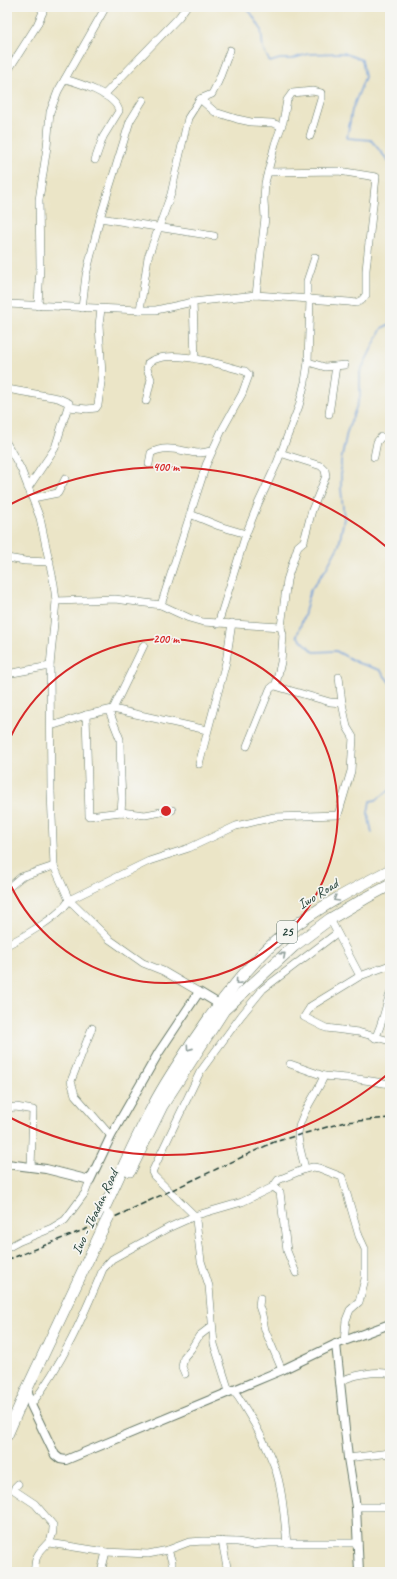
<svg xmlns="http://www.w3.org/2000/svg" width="397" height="1579" font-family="Caveat,sans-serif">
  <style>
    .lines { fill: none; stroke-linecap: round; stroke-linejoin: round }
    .stream { stroke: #709ed9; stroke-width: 1.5 }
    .minor-casing { stroke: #667867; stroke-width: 8 }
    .tertiary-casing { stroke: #667867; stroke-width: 10 }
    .primary-casing { stroke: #667867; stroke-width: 12 }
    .minor { stroke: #fff; stroke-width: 7 }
    .tertiary { stroke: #fff; stroke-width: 8 }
    .primary { stroke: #fff; stroke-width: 11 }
    .rail { stroke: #1f3d34; stroke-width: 1.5; stroke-dasharray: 6 3; stroke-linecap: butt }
    .primary-bridge-casing { stroke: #667867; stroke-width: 12; stroke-linecap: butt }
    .primary-bridge { stroke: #fff; stroke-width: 11 }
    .oneway { stroke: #8f9e9a }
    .ring { fill: none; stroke: #d62828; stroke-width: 2 }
    .labels { text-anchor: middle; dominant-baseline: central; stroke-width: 3.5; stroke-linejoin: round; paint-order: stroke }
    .shield { fill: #f6f6f2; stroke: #60746d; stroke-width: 1 }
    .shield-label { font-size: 13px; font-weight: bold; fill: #1f3d34 }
    .street-label { font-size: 14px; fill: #1f3d34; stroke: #f6f6f2 }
    .centre { fill: #d62828; stroke: #f6f6f2; stroke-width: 2 }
    .ring-label { font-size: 12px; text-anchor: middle; font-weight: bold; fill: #d62828; stroke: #f6f6f2; stroke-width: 3.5; stroke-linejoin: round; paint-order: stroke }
  </style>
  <rect width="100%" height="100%" fill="#f6f6f2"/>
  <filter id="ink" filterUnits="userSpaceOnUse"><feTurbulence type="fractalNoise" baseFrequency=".025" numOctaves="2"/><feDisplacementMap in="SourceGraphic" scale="8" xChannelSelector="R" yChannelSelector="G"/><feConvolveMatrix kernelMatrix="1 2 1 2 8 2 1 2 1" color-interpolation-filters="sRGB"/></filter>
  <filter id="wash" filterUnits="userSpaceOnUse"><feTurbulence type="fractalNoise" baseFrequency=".012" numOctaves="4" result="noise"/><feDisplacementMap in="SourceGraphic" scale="16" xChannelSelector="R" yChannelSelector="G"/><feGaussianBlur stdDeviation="0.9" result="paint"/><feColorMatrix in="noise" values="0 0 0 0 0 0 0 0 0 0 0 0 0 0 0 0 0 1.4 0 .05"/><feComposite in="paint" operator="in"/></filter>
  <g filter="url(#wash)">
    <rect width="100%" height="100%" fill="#ebe5c7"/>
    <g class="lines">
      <g class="stream">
        <polyline points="244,7 251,13 261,29 263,49 270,62 280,59 291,59 308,54 344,53 362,60 365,77 352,110 347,138 371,140 390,163"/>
        <polyline points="390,324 382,328 360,372 360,397 347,432 341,461 341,489 344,518 339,545 326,569 310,591 305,612 297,636 314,652 336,651 358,663 380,670 390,683"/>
        <polyline points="372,833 368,813 370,801 376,800 390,790"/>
      </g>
    </g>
  </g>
  <g filter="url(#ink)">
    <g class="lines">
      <defs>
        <g id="minor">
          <polyline points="7,72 37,25 43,12 40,7"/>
          <path d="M65 79C79 83 116 95 119 111L103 137 95 160"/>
          <polyline points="104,95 179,17 186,7"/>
          <polyline points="200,99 215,112 237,119 251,122 272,123 281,126"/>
          <polyline points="100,218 214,236"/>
          <polyline points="256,295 265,218 264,200 265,183 275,144 283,122 287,100 292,93 313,91 321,93 321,99 310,136"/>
          <polyline points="193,302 195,358"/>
          <polyline points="7,304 140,310 156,310 193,302 256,295 349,302 356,303 362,300 366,295 366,270 376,177 339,171 268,172"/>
          <polyline points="38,306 40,266 39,200 47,147 50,112 58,91 104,10"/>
          <polyline points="82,308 86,275 100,218 130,121 143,100"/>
          <polyline points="140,310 148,257 171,194 188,118 200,99 212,94 218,82 230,50"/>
          <polyline points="308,362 325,367 345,365"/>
          <polyline points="7,389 58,398 69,403 55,448 28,488"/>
          <path d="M146 401 151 379 147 369 148 363C169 347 221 365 245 371L249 375 242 394 222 430 206 465 161 605"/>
          <polyline points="69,407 87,409 96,408 98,405 102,375 99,325 101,309"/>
          <polyline points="329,414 336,366"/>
          <polyline points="7,444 21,469 40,518 54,584 56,601 50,666 51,792 54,866 69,900 109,939 143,963 163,971 199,992"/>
          <polyline points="374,457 377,442 381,437 390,437"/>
          <path d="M149 464 151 453C166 444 183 452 198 453 202 453 207 452 211 451"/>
          <polyline points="33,498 58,493 65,479"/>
          <polyline points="190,514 219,526 246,534"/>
          <polyline points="7,558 25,561 50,562"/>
          <polyline points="56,601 115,599 161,605 189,618 203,622 281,627"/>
          <polyline points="218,624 246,534 258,504 277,463 299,406 305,382 308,362 310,299 307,297 307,281 315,257"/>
          <polyline points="7,674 50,666"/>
          <polyline points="275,686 330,702 342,703"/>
          <polyline points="113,709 144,645"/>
          <polyline points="109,711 120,739 121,779 122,799 121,812"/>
          <polyline points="86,715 89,816 121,812 145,815 172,810"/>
          <polyline points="51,726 86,715 113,709 207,730"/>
          <polyline points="247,746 270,689 276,684 281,662 283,635 281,627 287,580 298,546 304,541 312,510 326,476 325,470 321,466 280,453"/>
          <polyline points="199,764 226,662 232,623"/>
          <polyline points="7,889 21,877 54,866"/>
          <polyline points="330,919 360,976"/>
          <path d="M7 945C23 937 61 916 69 900L149 861 189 848 236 826 274 817 338 815 351 771 353 737 347 727 342 703 339 677"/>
          <polyline points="390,965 360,976 311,1006 304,1017 326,1028 358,1032 390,1041"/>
          <polyline points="92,1028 71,1081 75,1095 111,1136"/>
          <path d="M375 1038C382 1026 385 1008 390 994"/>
          <polyline points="290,1064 324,1076"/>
          <polyline points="7,1108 16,1107 33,1110 31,1167"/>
          <path d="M305 1169C303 1158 298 1145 298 1134 299 1115 317 1094 324 1076L358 1079 390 1084"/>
          <polyline points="273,1187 280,1192 287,1251 296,1273"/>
          <polyline points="7,1248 20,1241 52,1228 65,1220 85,1193 90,1180"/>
          <polyline points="260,1298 259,1306 262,1315 265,1330 282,1370"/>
          <polyline points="185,1374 182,1367 184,1357 191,1349 199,1336 212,1326"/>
          <path d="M340 1382C350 1375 379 1370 390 1374"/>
          <path d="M31 1405C63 1363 83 1317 103 1269L112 1259 168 1228 197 1215 242 1202 273 1187 278 1180 305 1169 313 1167 319 1168 342 1177 359 1236 365 1249V1279L359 1302 350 1310 346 1320 344 1342"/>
          <polyline points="348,1458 390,1453"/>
          <path d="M18 1484 15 1487 14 1490 35 1504 53 1525C54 1546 41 1544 36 1559 35 1563 35 1568 34 1572"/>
          <polyline points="356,1507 390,1507"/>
          <polyline points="222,1541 228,1572"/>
          <polyline points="49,1543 106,1552 148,1554 168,1550 189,1542 204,1541 238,1542 253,1545 269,1543 358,1543"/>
          <path d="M287 1543C284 1518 283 1489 274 1465 266 1445 256 1425 245 1408 240 1400 236 1390 228 1388L214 1344 209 1286 201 1261 196 1220 195 1216 154 1176 152 1172 200 1072 241 1016 263 989 337 933"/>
          <polyline points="168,1550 172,1562 172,1572"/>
          <polyline points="101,1572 106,1552"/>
        </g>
        <g id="tertiary">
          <polyline points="7,1164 46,1169 90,1180 111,1136 159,1052 199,992 219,1004"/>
          <polyline points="336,1344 348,1458 356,1507 359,1572"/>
          <polyline points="27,1389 31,1405 55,1455 60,1459 66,1460 282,1370 336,1344 390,1324"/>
        </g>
        <g id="primary">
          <polyline points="130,1171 162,1106 224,1010 294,946 330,919 366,898 390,885"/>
          <path d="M101 1215C118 1179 134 1141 153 1106 169 1075 190 1046 210 1017 231 988 256 957 284 934 317 908 353 889 390 870"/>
          <polyline points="7,1435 27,1389 102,1230"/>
        </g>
      </defs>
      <use href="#minor" class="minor-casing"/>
      <use href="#tertiary" class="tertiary-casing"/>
      <use href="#primary" class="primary-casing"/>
      <use href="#minor" class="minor"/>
      <use href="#tertiary" class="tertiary"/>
      <use href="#primary" class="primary"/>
      <polyline class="rail" points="7,1260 104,1222 274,1142 345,1122 390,1118"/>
      <defs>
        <polyline id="primary-bridge" points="102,1230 109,1216"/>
      </defs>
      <use href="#primary-bridge" class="primary-bridge-casing"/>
      <use href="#primary-bridge" class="primary-bridge"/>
    </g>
    <defs><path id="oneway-chevron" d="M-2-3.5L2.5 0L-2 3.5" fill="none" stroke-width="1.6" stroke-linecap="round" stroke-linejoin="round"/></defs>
    <g class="oneway">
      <use href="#oneway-chevron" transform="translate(336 899) rotate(149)"/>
      <use href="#oneway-chevron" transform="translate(283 955) rotate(-41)"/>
      <use href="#oneway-chevron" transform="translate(238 982) rotate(131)"/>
      <use href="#oneway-chevron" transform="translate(189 1048) rotate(125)"/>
    </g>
  </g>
  <g class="ring">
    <path d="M7 745A172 172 0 1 1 7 877"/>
    <path d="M389 1073A344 344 0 0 1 7 1116M7 506A344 344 0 0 1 389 549"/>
  </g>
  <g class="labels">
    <rect class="shield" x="277" y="921" width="20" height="22" rx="3"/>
    <g class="shield-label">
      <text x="287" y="932">25</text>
    </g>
    <g class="street-label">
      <text transform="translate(318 894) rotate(-32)">Iwo Road</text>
      <text transform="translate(95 1212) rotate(-65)">Iwo - Ibadan Road</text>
    </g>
  </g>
  <circle cx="166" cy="811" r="6" class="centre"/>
  <g class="ring-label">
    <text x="166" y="471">400 m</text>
    <text x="166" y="643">200 m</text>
  </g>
  <rect width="397" height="1579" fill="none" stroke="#f6f6f2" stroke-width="24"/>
</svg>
